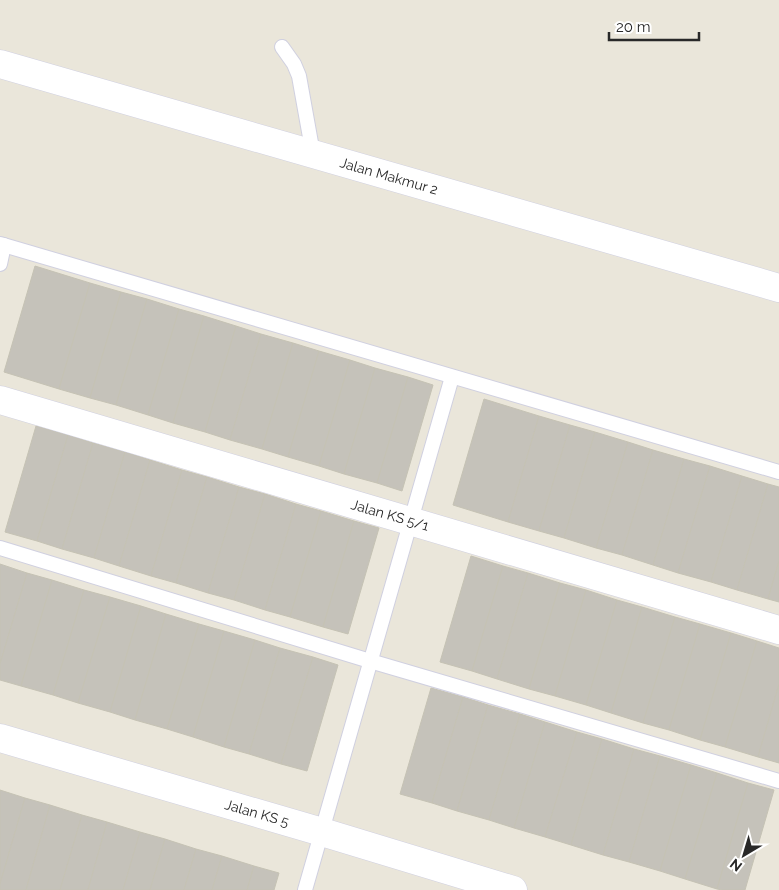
<svg xmlns="http://www.w3.org/2000/svg" width="779" height="890" font-family="Raleway,sans-serif">
  <style>
    .building { fill: #c5c2ba; stroke: #c5c2b4 }
    .lines { fill: none; stroke-linecap: round; stroke-linejoin: round }
    .service-casing { stroke: #d0d0e0; stroke-width: 16 }
    .minor-casing { stroke: #d0d0e0; stroke-width: 29 }
    .service { stroke: #fff; stroke-width: 14 }
    .minor { stroke: #fff; stroke-width: 28 }
    .labels { text-anchor: middle; dominant-baseline: central; stroke-width: 5; stroke-linejoin: round; paint-order: stroke }
    .street-label { font-size: 14px; fill: #282828; stroke: #fff }
  </style>
  <rect width="100%" height="100%" fill="#eae6da"/>
  <g class="building">
    <polygon points="35,266 90,283 59,389 4,372"/>
    <polygon points="90,283 121,292 90,398 59,389"/>
    <polygon points="121,292 147,299 116,405 90,398"/>
    <polygon points="147,299 179,309 148,415 116,405"/>
    <polygon points="179,309 204,316 173,423 148,415"/>
    <polygon points="204,316 236,326 205,432 173,423"/>
    <polygon points="236,326 261,334 230,440 205,432"/>
    <polygon points="261,334 293,343 262,449 230,440"/>
    <polygon points="293,343 319,351 288,457 262,449"/>
    <polygon points="319,351 350,360 319,466 288,457"/>
    <polygon points="350,360 375,368 344,474 319,466"/>
    <polygon points="375,368 408,377 377,483 344,474"/>
    <polygon points="408,377 433,385 402,491 377,483"/>
    <polygon points="484,399 539,416 508,522 453,505"/>
    <polygon points="539,416 570,425 539,531 508,522"/>
    <polygon points="570,425 595,432 564,538 539,531"/>
    <polygon points="36,426 68,435 37,541 5,532"/>
    <polygon points="595,432 628,442 596,548 564,538"/>
    <polygon points="68,435 93,443 62,549 37,541"/>
    <polygon points="628,442 653,450 622,555 596,548"/>
    <polygon points="93,443 125,452 94,558 62,549"/>
    <polygon points="653,450 684,459 653,565 622,555"/>
    <polygon points="125,452 150,460 119,566 94,558"/>
    <polygon points="684,459 710,466 678,573 653,565"/>
    <polygon points="150,460 182,470 151,576 119,566"/>
    <polygon points="710,466 742,476 711,582 678,573"/>
    <polygon points="182,470 207,477 176,583 151,576"/>
    <polygon points="742,476 768,484 737,590 711,582"/>
    <polygon points="207,477 239,487 208,593 176,583"/>
    <polygon points="768,484 779,487 779,561 768,599 737,590"/>
    <polygon points="239,487 265,494 234,600 208,593"/>
    <polygon points="265,494 296,504 265,610 234,600"/>
    <polygon points="296,504 321,511 290,617 265,610"/>
    <polygon points="321,511 354,521 323,627 290,617"/>
    <polygon points="354,521 379,528 348,634 323,627"/>
    <polygon points="471,556 503,566 472,671 440,662"/>
    <polygon points="779,561 779,602 768,599"/>
    <polygon points="0,564 27,573 0,664"/>
    <polygon points="503,566 528,573 497,679 472,671"/>
    <polygon points="27,573 52,580 21,686 0,680 0,664"/>
    <polygon points="528,573 560,583 529,689 497,679"/>
    <polygon points="52,580 84,590 53,695 21,686"/>
    <polygon points="560,583 586,590 555,696 529,689"/>
    <polygon points="84,590 110,597 78,703 53,695"/>
    <polygon points="586,590 617,600 586,705 555,696"/>
    <polygon points="110,597 141,606 110,712 78,703"/>
    <polygon points="617,600 642,607 611,713 586,705"/>
    <polygon points="141,606 166,614 135,720 110,712"/>
    <polygon points="642,607 675,617 643,723 611,713"/>
    <polygon points="166,614 199,624 167,729 135,720"/>
    <polygon points="675,617 700,624 669,730 643,723"/>
    <polygon points="199,624 224,631 193,737 167,729"/>
    <polygon points="700,624 731,633 700,740 669,730"/>
    <polygon points="224,631 255,640 224,747 193,737"/>
    <polygon points="731,633 757,641 725,747 700,740"/>
    <polygon points="255,640 280,648 249,754 224,747"/>
    <polygon points="757,641 779,648 779,684 758,757 725,747"/>
    <polygon points="280,648 313,657 281,764 249,754"/>
    <polygon points="313,657 338,665 307,771 281,764"/>
    <polygon points="779,684 779,763 758,757"/>
    <polygon points="431,688 463,697 432,803 400,794"/>
    <polygon points="463,697 488,705 457,811 432,803"/>
    <polygon points="488,705 520,714 489,820 457,811"/>
    <polygon points="520,714 545,722 514,828 489,820"/>
    <polygon points="545,722 577,732 545,837 514,828"/>
    <polygon points="577,732 602,739 571,845 545,837"/>
    <polygon points="602,739 634,749 603,855 571,845"/>
    <polygon points="634,749 660,756 629,862 603,855"/>
    <polygon points="660,756 691,765 660,871 629,862"/>
    <polygon points="691,765 717,773 685,879 660,871"/>
    <polygon points="717,773 748,783 717,889 685,879"/>
    <polygon points="748,783 774,790 745,890 722,890 717,889"/>
    <polygon points="0,790 25,798 0,884"/>
    <polygon points="25,798 50,805 26,890 0,890 0,884"/>
    <polygon points="50,805 82,815 60,890 26,890"/>
    <polygon points="82,815 107,822 88,890 60,890"/>
    <polygon points="107,822 140,832 123,890 88,890"/>
    <polygon points="140,832 165,839 150,890 123,890"/>
    <polygon points="165,839 196,849 184,890 150,890"/>
    <polygon points="196,849 222,856 212,890 184,890"/>
    <polygon points="222,856 254,866 247,890 212,890"/>
    <polygon points="254,866 279,873 274,890 247,890"/>
  </g>
  <g class="lines">
    <defs>
      <g id="service">
        <polyline points="282,47 294,64 299,76 313,154"/>
        <polyline points="0,244 779,472"/>
        <polyline points="0,264 4,245"/>
        <polyline points="0,548 370,661 779,781"/>
        <polyline points="305,890 452,377"/>
      </g>
      <g id="minor">
        <polyline points="0,64 779,288"/>
        <polyline points="0,400 779,630"/>
        <polyline points="0,738 322,832 513,890"/>
      </g>
    </defs>
    <use href="#service" class="service-casing"/>
    <use href="#minor" class="minor-casing"/>
    <use href="#service" class="service"/>
    <use href="#minor" class="minor"/>
  </g>
  <g class="labels">
    <g class="street-label">
      <text transform="translate(389 176) rotate(16)">Jalan Makmur 2</text>
      <text transform="translate(390 515) rotate(16)">Jalan KS 5/1</text>
      <text transform="translate(257 813) rotate(16)">Jalan KS 5</text>
    </g>
  </g>
  <g transform="translate(744 855) rotate(218)" stroke="#ffffff" stroke-width="4" paint-order="stroke">
  <path d="M0-4L9 19L0 12L-9 19Z" fill="#282828"/>
  <text y="-8" font-size="14" font-weight="bold" text-anchor="middle" fill="#282828">N</text>
  </g>
  <path d="M609 32v8h90v-8" fill="none" stroke="#282828" stroke-width="2.5"/>
  <text x="616" y="32" font-size="15" fill="#282828" stroke="#ffffff" stroke-width="4" paint-order="stroke">20 m</text>
</svg>
